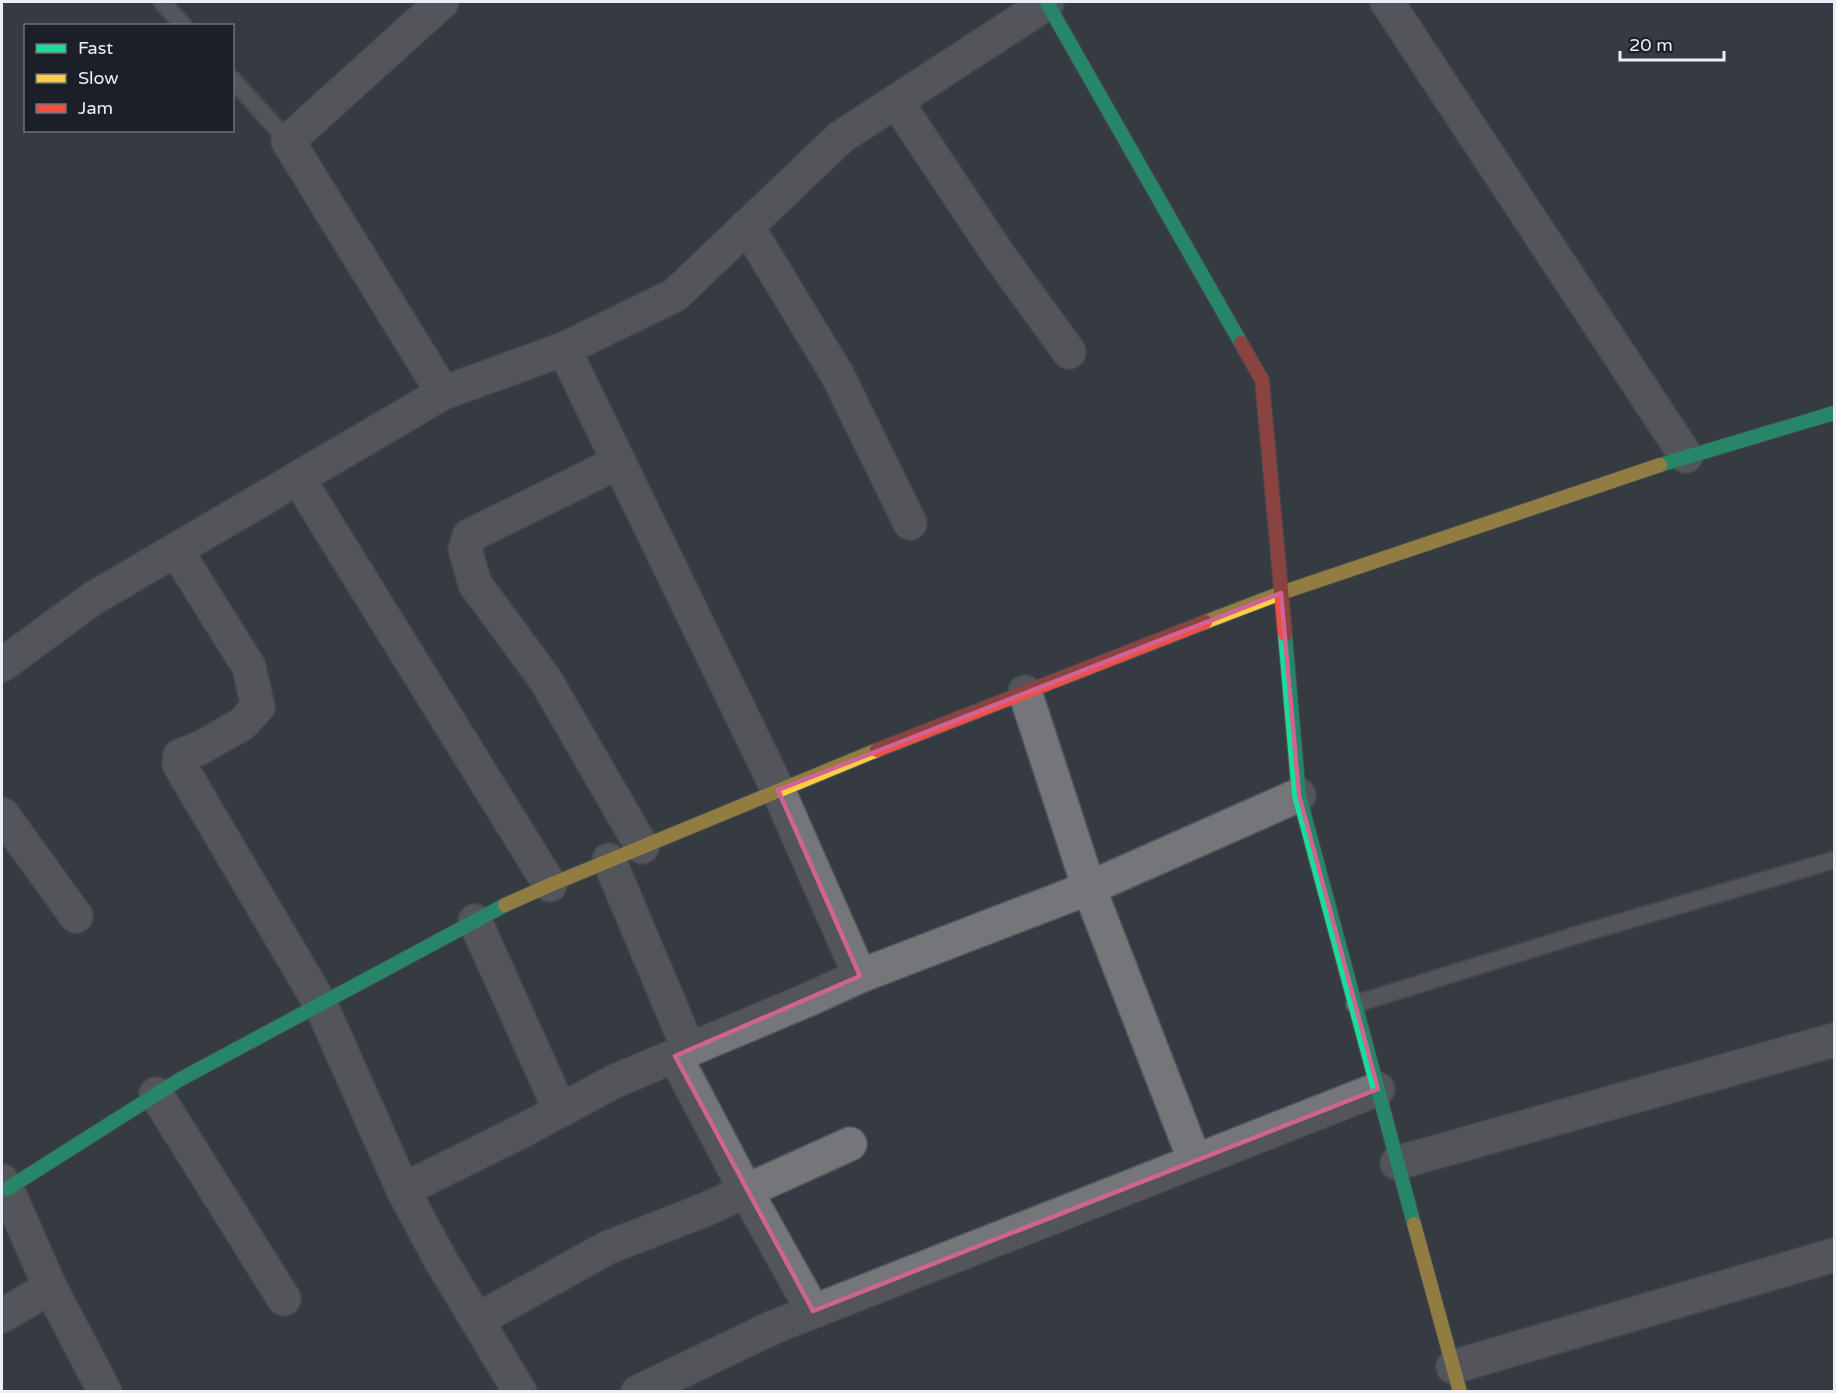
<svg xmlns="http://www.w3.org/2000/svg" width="1836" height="1393" font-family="'Varela Round',sans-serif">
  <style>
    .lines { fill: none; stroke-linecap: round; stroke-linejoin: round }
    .lane-casing { stroke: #53585e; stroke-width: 20 }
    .street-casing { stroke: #53585e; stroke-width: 36 }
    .fast-casing { stroke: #53585e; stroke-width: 16 }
    .slow-casing { stroke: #53585e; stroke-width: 16 }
    .jam-casing { stroke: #53585e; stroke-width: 16 }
    .lane { stroke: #757679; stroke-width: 16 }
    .street { stroke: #757679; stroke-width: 33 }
    .fast { stroke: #16e098; stroke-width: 14 }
    .slow { stroke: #ffcf43; stroke-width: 14 }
    .jam { stroke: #f24e42; stroke-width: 14 }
    .marked { fill: none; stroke: #d06392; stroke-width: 4.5; stroke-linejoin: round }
  </style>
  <rect width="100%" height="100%" fill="#363a42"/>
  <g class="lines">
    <defs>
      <g id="lane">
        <polyline points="162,2 184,26"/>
        <polyline points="232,79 288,141"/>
        <polyline points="1355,1004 1580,934 1834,860"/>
      </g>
      <g id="street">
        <polyline points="442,2 288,141 443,393"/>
        <polyline points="1387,2 1686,456"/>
        <polyline points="896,101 998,254 1069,352"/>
        <polyline points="747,226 837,374 910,523"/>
        <polyline points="564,349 778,790 860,976"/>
        <polyline points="619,462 469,536 465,549 475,584 545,679 642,847"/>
        <polyline points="298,478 550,885"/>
        <polyline points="176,550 249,667 258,707 242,724 202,747 180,756 179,764 321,1005 403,1190 440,1259 520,1392"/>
        <polyline points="2,665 92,599 443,393 564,349 675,295 841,137 1047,3"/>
        <polyline points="1025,692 1089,888 1195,1161"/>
        <polyline points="2,814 76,916"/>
        <polyline points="609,860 689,1050"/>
        <polyline points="475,921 560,1110"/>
        <polyline points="675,1056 746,1191 813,1311"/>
        <polyline points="156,1094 284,1299"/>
        <polyline points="1397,1163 1834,1040"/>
        <polyline points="2,1181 7,1189 50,1287 105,1392"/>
        <polyline points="403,1190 524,1130 615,1081 805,1001 860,976 1089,888 1299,795"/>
        <polyline points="2,1316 50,1287"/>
        <polyline points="477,1320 607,1248 704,1210 850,1144"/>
        <polyline points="1453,1367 1834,1255"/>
        <polyline points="638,1392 774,1327 1378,1089"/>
      </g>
      <g id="fast">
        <polyline points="1048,2 1047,3 1241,343"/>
        <polyline points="1660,465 1834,413"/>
        <polyline points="1285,634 1299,795 1414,1224"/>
        <polyline points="7,1189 179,1080 505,905"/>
      </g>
      <g id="slow">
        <polyline points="1205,622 1281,593 1660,465"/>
        <polyline points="505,905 550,885 877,750"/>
        <polyline points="1414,1224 1460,1392"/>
      </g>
      <g id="jam">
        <polyline points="1241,343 1262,380 1285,634"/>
        <polyline points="877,750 1205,622"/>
      </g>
    </defs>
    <use href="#lane" class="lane-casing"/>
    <use href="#street" class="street-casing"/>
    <use href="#fast" class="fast-casing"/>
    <use href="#slow" class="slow-casing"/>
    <use href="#jam" class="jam-casing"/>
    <use href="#lane" class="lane"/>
    <use href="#street" class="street"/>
    <use href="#fast" class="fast"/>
    <use href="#slow" class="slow"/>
    <use href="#jam" class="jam"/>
  </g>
  <path d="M0 0H1836V1393H0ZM1281 593 1299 795 1378 1089 813 1311 675 1056 860 976 778 790Z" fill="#363a42" fill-opacity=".55" fill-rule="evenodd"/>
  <path class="marked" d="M1281 593 1299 795 1378 1089 813 1311 675 1056 860 976 778 790Z"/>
  <rect width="1836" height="1393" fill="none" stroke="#e9eef9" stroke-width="6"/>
  <rect x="24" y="24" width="210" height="108" fill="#1b1f27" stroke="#6d727b" stroke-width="1.5"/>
  <rect x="36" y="44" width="30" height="9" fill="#16e098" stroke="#6d727b" stroke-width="1.5"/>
  <text x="78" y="54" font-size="18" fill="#e9eef9">Fast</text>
  <rect x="36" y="74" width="30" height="9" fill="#ffcf43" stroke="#6d727b" stroke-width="1.5"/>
  <text x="78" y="84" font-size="18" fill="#e9eef9">Slow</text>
  <rect x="36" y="104" width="30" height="9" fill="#f24e42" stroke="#6d727b" stroke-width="1.5"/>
  <text x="78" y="114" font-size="18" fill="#e9eef9">Jam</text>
  <path d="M1620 51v9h104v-9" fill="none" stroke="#e9eef9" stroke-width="3"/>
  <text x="1629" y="51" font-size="18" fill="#e9eef9" stroke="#1b1f27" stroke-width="4.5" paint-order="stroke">20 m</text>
</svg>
